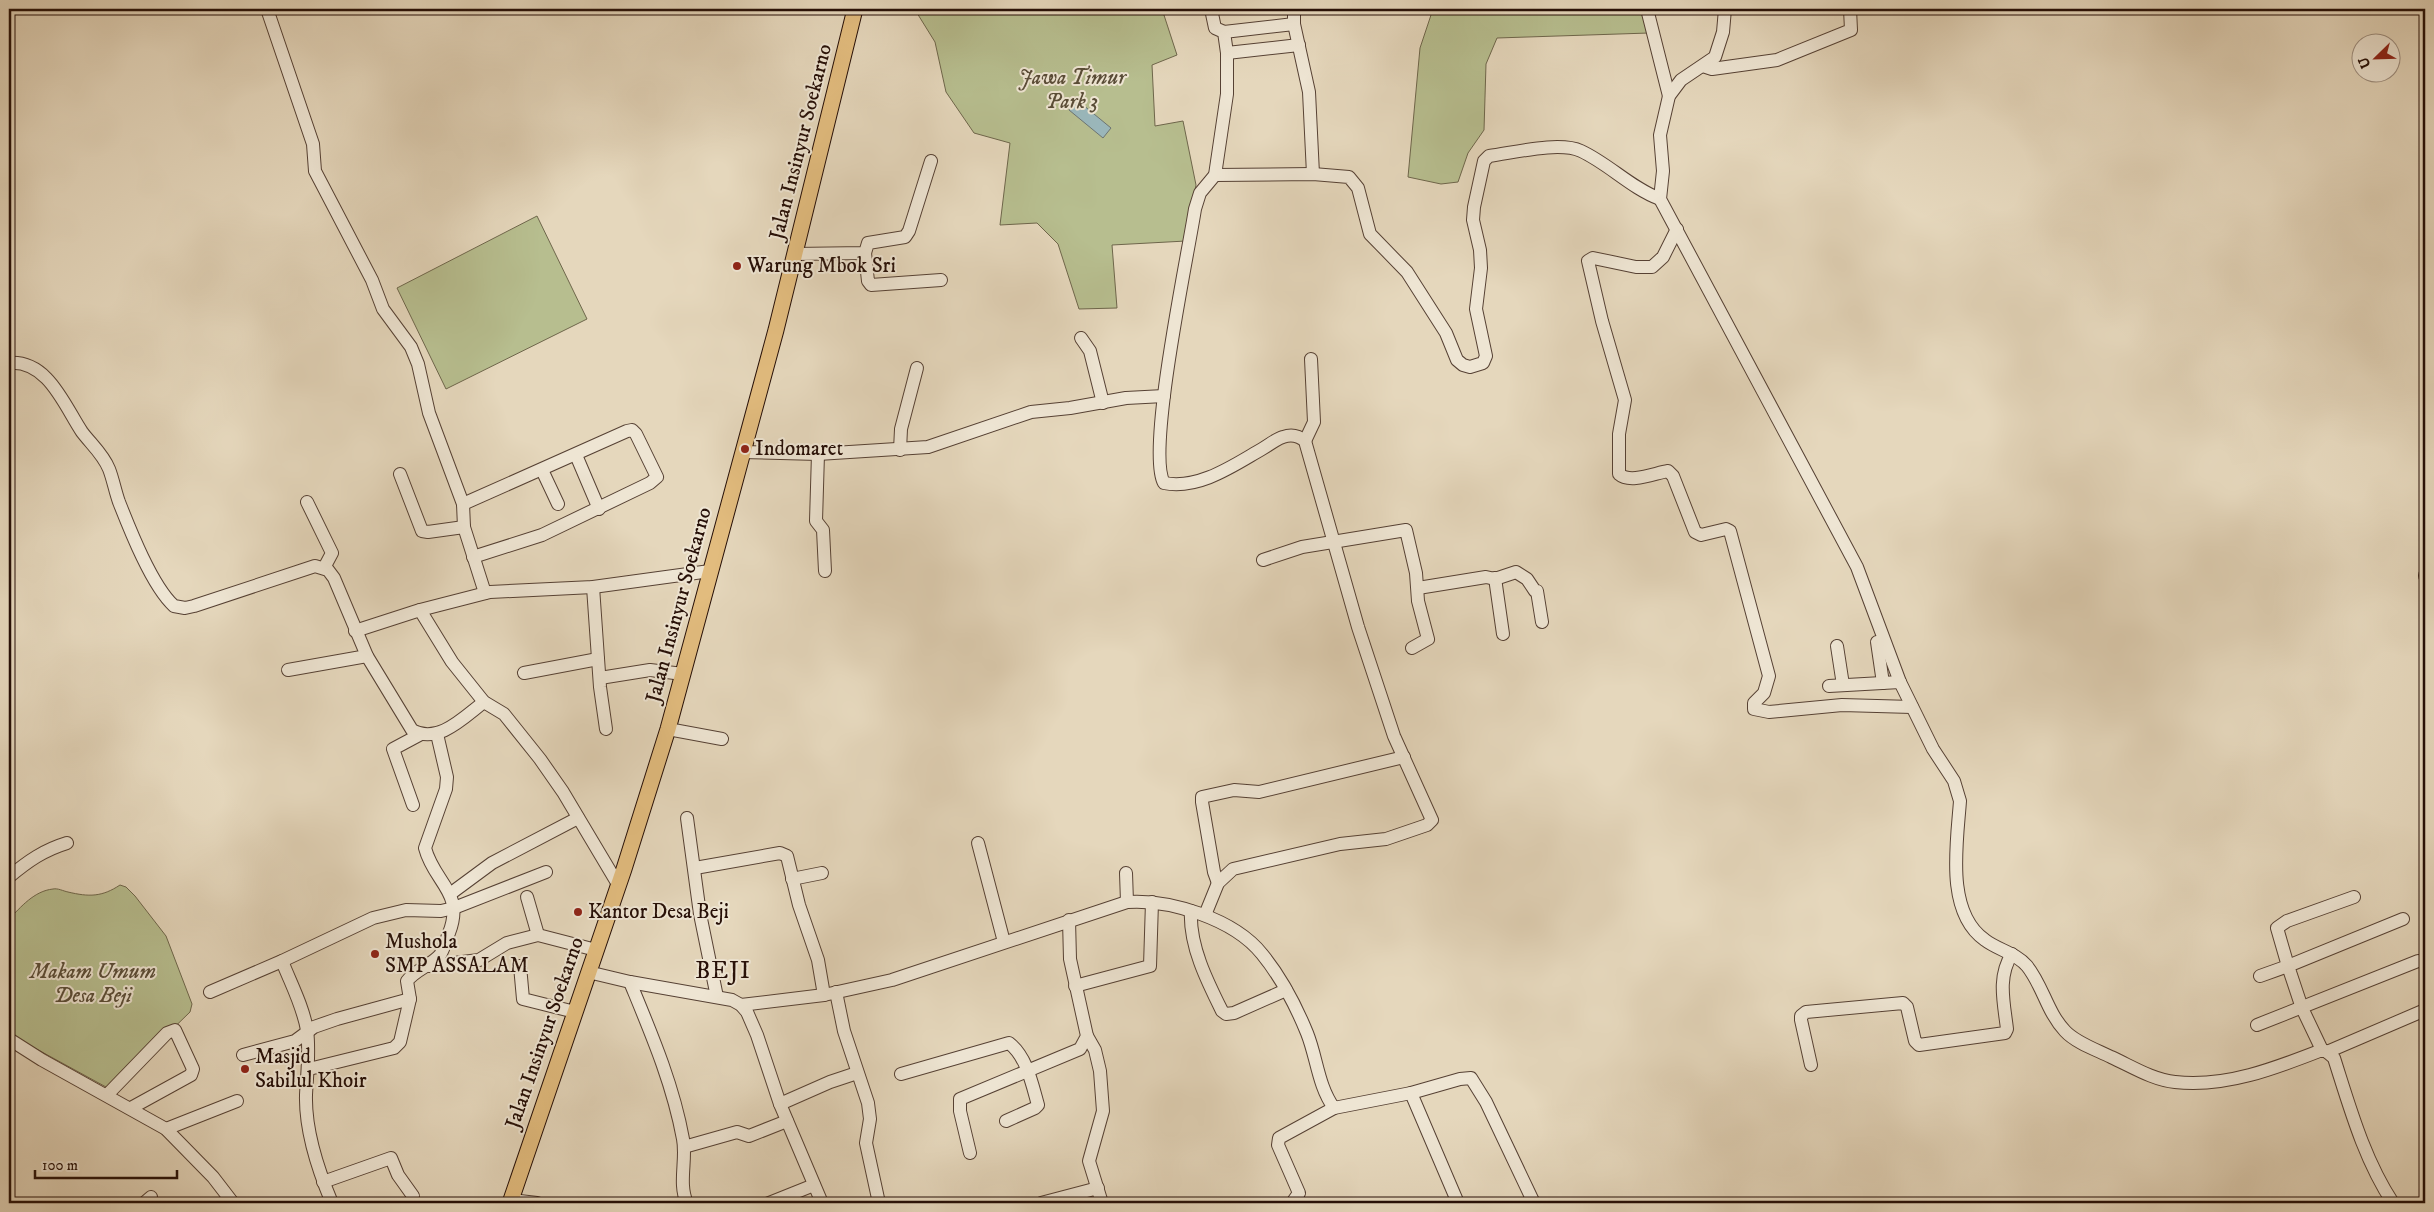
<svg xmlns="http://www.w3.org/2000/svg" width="2434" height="1212" font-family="'IM FELL DW Pica',serif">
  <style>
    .green { fill: #b7be8f; stroke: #6e664b }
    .water { fill: #9ab7bb; stroke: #6c7473 }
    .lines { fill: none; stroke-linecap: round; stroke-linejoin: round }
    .minor-casing { stroke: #564134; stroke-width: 14 }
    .major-casing { stroke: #260f07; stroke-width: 17 }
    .minor { stroke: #eee5d3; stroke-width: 12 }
    .major { stroke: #e2bc7e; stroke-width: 15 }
    .poi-dot { fill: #8f2418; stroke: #eee5d3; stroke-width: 2 }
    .labels { text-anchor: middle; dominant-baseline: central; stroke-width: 4; stroke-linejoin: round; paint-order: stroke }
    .park-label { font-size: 21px; font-style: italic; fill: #594c37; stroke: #eee5d3 }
    .street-label { font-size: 21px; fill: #260f07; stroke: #eee5d3 }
    .poi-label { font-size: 21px; fill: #260f07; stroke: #eee5d3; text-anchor: start }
    .quarter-label { font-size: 24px; letter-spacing: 1px; fill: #260f07; stroke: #eee5d3 }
  </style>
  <rect width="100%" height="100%" fill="#e5d7bc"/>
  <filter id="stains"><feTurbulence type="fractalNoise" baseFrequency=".004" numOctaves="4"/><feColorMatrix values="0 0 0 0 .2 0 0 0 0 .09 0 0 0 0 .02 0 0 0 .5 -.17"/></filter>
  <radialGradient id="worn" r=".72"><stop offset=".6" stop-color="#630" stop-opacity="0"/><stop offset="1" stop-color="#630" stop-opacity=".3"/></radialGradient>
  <g class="green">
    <polygon points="917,9 1162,9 1177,55 1152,65 1155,126 1183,121 1196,185 1186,241 1112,245 1117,308 1079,309 1058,244 1037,223 1000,225 1010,143 974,133 946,92 935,42 917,13"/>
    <polygon points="1433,9 1643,9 1649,33 1497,38 1486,64 1484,130 1468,153 1458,182 1441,184 1408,177 1420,48"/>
    <polygon points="537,216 587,319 446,389 397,288"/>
    <path d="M120 885 126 887 135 896 166 936 192 1004 190 1012 115 1085 106 1087 9 1034V919C21 907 34 891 53 889 58 888 63 891 68 892 89 897 102 897 120 885Z"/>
  </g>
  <polygon class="water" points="1077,100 1111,128 1103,138 1069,110"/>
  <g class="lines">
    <defs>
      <g id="minor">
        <polyline points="267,9 313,144 315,171 372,280 383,309 411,347 418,364 429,413 463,504 464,527 485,593"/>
        <polyline points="1294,9 1294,24 1309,92 1313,174"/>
        <polyline points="1647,9 1669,96"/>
        <path d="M1725 9 1723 32 1715 57 1681 80 1669 96 1660 135 1663 171 1660 199 1857 567 1900 682 1933 749 1954 781 1960 801C1957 843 1945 912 1985 940 1998 950 2016 953 2027 966 2043 986 2047 1012 2065 1031 2076 1043 2097 1050 2111 1057 2131 1066 2153 1080 2175 1082 2225 1088 2276 1068 2322 1050L2327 1052 2425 1010"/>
        <polyline points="1224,32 1294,24"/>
        <polyline points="1227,53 1299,45"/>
        <polyline points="1703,66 1712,69 1777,60 1851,30 1850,9"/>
        <path d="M1215 175 1313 174 1349 177 1358 188 1370 234 1407 272 1446 333 1457 360 1463 365 1470 367 1483 363 1486 356 1476 309 1481 268 1480 250 1473 220 1474 207 1484 161 1489 156C1513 153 1559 141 1581 151 1609 164 1631 188 1660 199"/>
        <path d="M1677 229 1663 257 1652 267H1636L1593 258 1588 261 1602 321 1625 400 1619 434V474C1630 484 1655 473 1668 471L1673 476 1695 532 1701 535 1726 529 1730 531 1769 676 1764 693 1754 703V709L1769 712 1842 705 1912 707"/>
        <polyline points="865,253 868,281 871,285 941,280"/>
        <polyline points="794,254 865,253 868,243 905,237 909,231 931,161"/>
        <polyline points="1081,338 1090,351 1103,403"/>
        <path d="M9 363C48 360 64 405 82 432 91 444 103 454 109 469 113 479 115 491 119 502 130 530 152 586 174 606L185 608 194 606 315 566 328 570 334 578 367 656 412 730C438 745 464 717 484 702"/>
        <polyline points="1305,441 1314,422 1311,359"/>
        <polyline points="900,450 901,429 917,368"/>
        <polyline points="742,452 818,454 928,447 1031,412 1070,408 1126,398 1164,396"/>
        <polyline points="818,454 816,521 823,530 825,571"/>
        <polyline points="576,455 599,509"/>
        <polyline points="542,470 558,504"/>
        <polyline points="400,474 422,531 428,532 464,527"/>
        <polyline points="307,502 332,553 324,568"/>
        <polyline points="463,504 627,431 632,430 636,434 657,477 650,483 542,535 473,557"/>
        <polyline points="1263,560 1302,547 1406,530 1416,573 1418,601 1428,639 1412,648"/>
        <polyline points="2425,576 2425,575"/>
        <polyline points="1495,578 1503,634"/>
        <polyline points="593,587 600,687 606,729"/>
        <polyline points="1418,588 1486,577 1495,579 1516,572 1527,579 1535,591 1537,591 1542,622"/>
        <polyline points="420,610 490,592 593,587 710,571"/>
        <polyline points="355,631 420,610 452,662 484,702 504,714 540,759 563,792 619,886"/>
        <polyline points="1877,642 1883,683"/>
        <polyline points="1837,646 1843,685"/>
        <polyline points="288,670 367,656"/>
        <polyline points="524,673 598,659"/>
        <polyline points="600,678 650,670 683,674"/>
        <polyline points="1829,686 1900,682"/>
        <polyline points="668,729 722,739"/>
        <polyline points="413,805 393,749 421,734"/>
        <polyline points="687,818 700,914 717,997"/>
        <polyline points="978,843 1004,942"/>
        <polyline points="695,868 780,853 787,856 799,905 818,960 824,995"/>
        <polyline points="1126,873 1127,902"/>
        <path d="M9 877C28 861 44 850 67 843"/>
        <polyline points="792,879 822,873"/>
        <polyline points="1218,883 1214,872 1202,802 1202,797 1234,790 1259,792 1404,757"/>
        <polyline points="450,894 492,863 578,818"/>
        <polyline points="527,897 538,935"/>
        <path d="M1191 911C1189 945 1207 981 1222 1011L1226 1014 1234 1013 1286 990"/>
        <path d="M1205 915 1218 883 1233 869 1340 844 1386 839 1427 825 1432 820 1394 736 1358 627 1305 441C1299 436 1291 434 1283 437 1276 439 1269 445 1262 449 1234 465 1199 490 1164 483 1146 452 1188 255 1195 209L1200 193 1215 175 1227 94V53L1224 32 1215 28 1211 9"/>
        <path d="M282 961C291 984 303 1006 307 1030 310 1052 307 1073 306 1095 305 1132 318 1170 332 1203"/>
        <polyline points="429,966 479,960 507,943 538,935 596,950"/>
        <polyline points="520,966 523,999 575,1012"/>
        <polyline points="588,972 630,982 732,1000 741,1005 747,1012 757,1035 780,1104 822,1203"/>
        <polyline points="2260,976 2288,966 2277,928 2287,921 2354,897"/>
        <path d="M630 982C651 1033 673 1084 683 1139 687 1159 678 1184 687 1203"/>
        <polyline points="1075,986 1150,966 1152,902"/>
        <polyline points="210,992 282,961 373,918 406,910 441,911 454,908 546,872"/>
        <polyline points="836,992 844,1031 868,1103 870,1119 866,1143 879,1203"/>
        <path d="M741 1005 824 995 892 980 1127 902C1170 899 1234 919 1262 954 1280 976 1296 1006 1307 1033 1317 1058 1318 1086 1334 1108L1411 1093 1460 1079 1471 1078 1486 1102 1534 1203"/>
        <polyline points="2257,1025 2418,961"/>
        <polyline points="1087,1036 1095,1050 1100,1071 1103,1111 1089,1161 1102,1203"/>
        <polyline points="9,1039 42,1060 166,1129 213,1177 233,1203"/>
        <polyline points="2322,1050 2302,1008 2288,966 2403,919"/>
        <path d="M2327 1052 2334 1058C2350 1108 2364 1159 2393 1203"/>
        <polyline points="243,1055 295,1041 314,1027 337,1019 410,999"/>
        <path d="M1811 1065 1801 1020V1016L1806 1012 1903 1003 1907 1007 1915 1041 1919 1045 2005 1033 2007 1029C2004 1003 1997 977 2012 954"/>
        <path d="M309 1069 394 1048 400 1042 410 999 407 981C415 970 430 966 440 955 444 949 446 940 449 933 465 892 434 883 425 848L446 789 447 777 437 734"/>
        <path d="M901 1074 1009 1043C1027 1057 1032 1084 1038 1105L1035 1108 1006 1121"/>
        <polyline points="1411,1093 1458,1203"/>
        <polyline points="107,1095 167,1033 175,1030 193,1069 191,1075 131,1108"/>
        <polyline points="780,1104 830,1082 857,1073"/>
        <polyline points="166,1129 237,1101"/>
        <polyline points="684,1147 737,1132 749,1136 787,1121"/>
        <polyline points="970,1153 960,1111 960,1099 1080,1049 1087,1036 1070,959 1069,920"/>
        <polyline points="323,1182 391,1158 398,1175 413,1196"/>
        <polyline points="511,1200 537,1203"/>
        <polyline points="144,1203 151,1197"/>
        <polyline points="769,1203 814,1185"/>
        <polyline points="1041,1203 1098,1188"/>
        <polyline points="1292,1203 1299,1193 1278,1145 1279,1138 1334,1108"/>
      </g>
      <polyline id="major" points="510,1203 624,869 668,729 776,330 855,9"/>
    </defs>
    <use href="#minor" class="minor-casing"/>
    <use href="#major" class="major-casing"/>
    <use href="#minor" class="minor"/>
    <use href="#major" class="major"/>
  </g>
  <g class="poi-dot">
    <circle cx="737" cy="266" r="5"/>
    <circle cx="745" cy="449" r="5"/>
    <circle cx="578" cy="912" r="5"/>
    <circle cx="375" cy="954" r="5"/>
    <circle cx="245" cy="1069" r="5"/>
  </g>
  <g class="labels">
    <g class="park-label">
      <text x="1072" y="78">Jawa Timur<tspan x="1072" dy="24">Park 3</tspan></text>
      <text x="93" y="972">Makam Umum<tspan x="93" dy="24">Desa Beji</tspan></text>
    </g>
    <g class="street-label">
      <text transform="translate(801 142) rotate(-76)">Jalan Insinyur Soekarno</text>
      <text transform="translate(679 605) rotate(-75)">Jalan Insinyur Soekarno</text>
      <text transform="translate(545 1033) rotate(-71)">Jalan Insinyur Soekarno</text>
    </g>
    <g class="poi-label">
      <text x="747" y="266">Warung Mbok Sri</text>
      <text x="755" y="449">Indomaret</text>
      <text x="588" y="912">Kantor Desa Beji</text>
      <text x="385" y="942">Mushola<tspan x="385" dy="24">SMP ASSALAM</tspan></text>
      <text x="255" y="1057">Masjid<tspan x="255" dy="24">Sabilul Khoir</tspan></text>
    </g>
    <g class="quarter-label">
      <text x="723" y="971">BEJI</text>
    </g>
  </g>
  <rect width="2434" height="1212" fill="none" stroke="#e5d7bc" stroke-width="30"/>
  <rect x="10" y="10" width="2414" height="1192" fill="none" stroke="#260f07" stroke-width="2.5"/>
  <rect x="15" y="15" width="2404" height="1182" fill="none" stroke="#260f07"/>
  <g transform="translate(2376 58) rotate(247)"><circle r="24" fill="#eee5d3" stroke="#9e8f81"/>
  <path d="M0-4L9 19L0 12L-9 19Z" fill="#8f2418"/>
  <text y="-8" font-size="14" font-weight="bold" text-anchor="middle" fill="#260f07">U</text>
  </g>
  <path d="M35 1170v8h142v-8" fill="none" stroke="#260f07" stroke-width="2.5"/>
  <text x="42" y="1170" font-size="15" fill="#260f07" stroke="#eee5d3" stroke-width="4" paint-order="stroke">100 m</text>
  <rect width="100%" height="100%" filter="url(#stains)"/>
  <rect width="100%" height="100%" fill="url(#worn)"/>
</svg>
